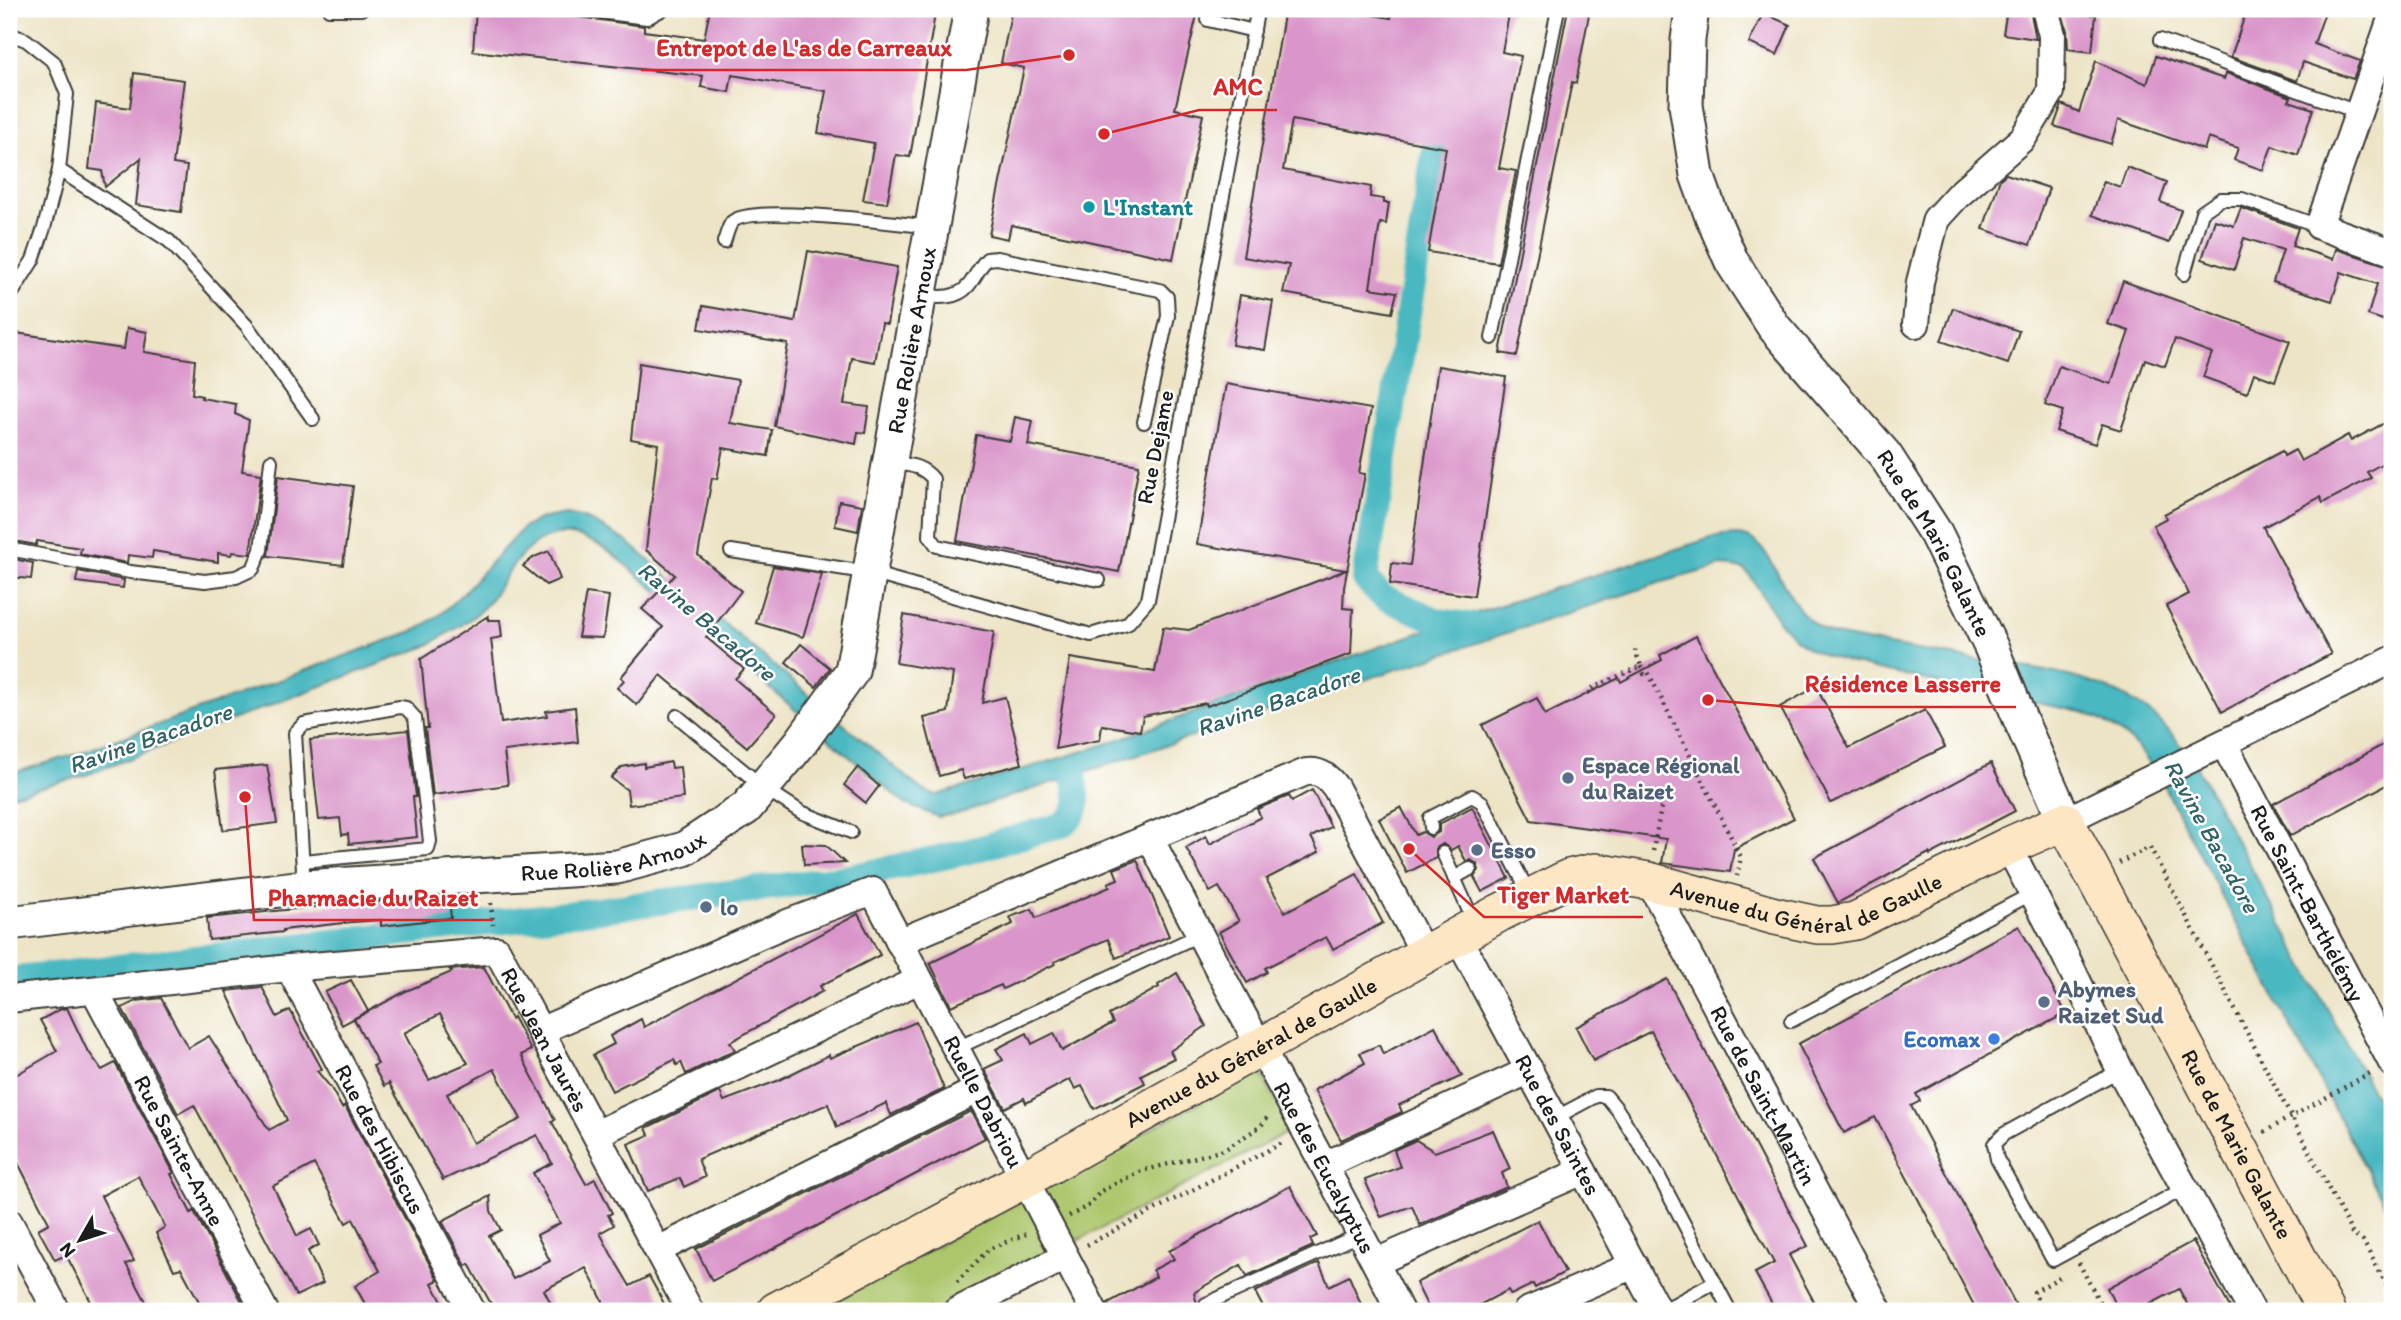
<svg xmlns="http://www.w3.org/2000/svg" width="2401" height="1320" font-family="Itim,sans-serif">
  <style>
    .green { fill: #acc66c; stroke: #647144; stroke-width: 2 }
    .water { fill: #49b8c1; stroke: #326a6e; stroke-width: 2 }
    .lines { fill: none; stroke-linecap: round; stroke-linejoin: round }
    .canal { stroke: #49b8c1; stroke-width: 26 }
    .building { fill: #da96ca; fill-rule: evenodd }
    .service-casing { stroke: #3b3a36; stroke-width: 16 }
    .minor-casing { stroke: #3b3a36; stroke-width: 30 }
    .tertiary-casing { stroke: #3b3a36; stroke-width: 37 }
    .secondary-casing { stroke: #3b3a36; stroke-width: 40 }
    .path { stroke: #3b3a36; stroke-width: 4.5; stroke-dasharray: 2 5; stroke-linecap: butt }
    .service { stroke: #fff; stroke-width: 12 }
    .minor { stroke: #fff; stroke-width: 26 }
    .tertiary { stroke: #fff; stroke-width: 33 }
    .secondary { stroke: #fce6c4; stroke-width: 37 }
    .culture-dot { fill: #0f9aa8; stroke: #fff; stroke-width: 2.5 }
    .service-dot { fill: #5c6f8a; stroke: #fff; stroke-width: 2.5 }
    .shop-dot { fill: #3f7fe0; stroke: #fff; stroke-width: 2.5 }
    .labels { text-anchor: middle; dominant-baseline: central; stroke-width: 5; stroke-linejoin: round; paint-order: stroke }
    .culture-label { font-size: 23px; font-weight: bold; fill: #0d838f; stroke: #fff; text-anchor: start }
    .street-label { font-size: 23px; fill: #1c1c1c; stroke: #fff }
    .service-label { font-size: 23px; font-weight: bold; fill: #4e5e75; stroke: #fff; text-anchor: start }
    .shop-label { font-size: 23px; font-weight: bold; fill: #366cbe; stroke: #fff; text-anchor: end }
    .water-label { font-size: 24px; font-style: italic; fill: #306266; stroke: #fff }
    .leader { fill: none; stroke: #d62828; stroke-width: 2.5 }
    .callout-dot { fill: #d62828; stroke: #fff; stroke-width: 2.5 }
    .callout-label { font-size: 24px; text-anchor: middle; font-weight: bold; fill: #d62828; stroke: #fff; stroke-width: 5; stroke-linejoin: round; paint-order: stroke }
  </style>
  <rect width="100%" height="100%" fill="#fff"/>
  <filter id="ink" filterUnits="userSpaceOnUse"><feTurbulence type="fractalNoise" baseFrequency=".0143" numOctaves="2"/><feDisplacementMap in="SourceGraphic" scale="14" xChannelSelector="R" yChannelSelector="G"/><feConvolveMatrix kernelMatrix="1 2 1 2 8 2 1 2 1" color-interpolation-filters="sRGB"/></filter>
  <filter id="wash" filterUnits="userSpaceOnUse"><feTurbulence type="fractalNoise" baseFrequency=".00686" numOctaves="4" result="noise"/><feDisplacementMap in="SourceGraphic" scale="28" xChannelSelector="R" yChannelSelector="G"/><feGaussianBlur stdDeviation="1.57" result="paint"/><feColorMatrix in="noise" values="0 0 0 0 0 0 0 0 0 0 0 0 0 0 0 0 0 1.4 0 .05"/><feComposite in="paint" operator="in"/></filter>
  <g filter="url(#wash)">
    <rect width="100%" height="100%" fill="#ede4c6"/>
    <polygon class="green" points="1259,1070 1292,1130 941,1311 817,1311"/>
    <path class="water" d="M567 514 585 518 625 540 917 786 931 794 937 795 1094 748 1460 618 1711 538C1721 537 1734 533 1744 536 1778 544 1782 617 1834 635 1881 644 1929 652 1976 660 2029 668 2089 674 2136 703 2160 718 2178 740 2195 764L2392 1128V1218L2161 781C2140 746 2124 730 2086 713L1873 669 1827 656 1809 649 1795 639 1780 623 1751 577 1745 570 1734 567 1721 566 1659 583 957 814 938 817 905 804 613 554C570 524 539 528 509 571 501 583 495 596 485 606 469 623 446 634 427 646L86 775 9 796V774L83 752 418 629 442 613 463 593 523 528 539 519Z"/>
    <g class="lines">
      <g class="canal">
        <polyline points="1441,111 1365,579 1383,597 1438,621 1484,627"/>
        <path d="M9 980 575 913 850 877 966 852 1062 825C1085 810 1076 794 1073 769"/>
      </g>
    </g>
    <g id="blocks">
      <g class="building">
        <polygon points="476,9 512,9 571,16 644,26 644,31 704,39 710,9 936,9 910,157 896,155 887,203 863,200 874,143 818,133 826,91 732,75 729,92 701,87 703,76 473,51"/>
        <polygon points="1012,9 1170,9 1197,15 1175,109 1203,115 1173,259 1011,225 1008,239 989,235 1024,68 1001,63"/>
        <polygon points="1285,9 1336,9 1391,18 1393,9 1510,9 1502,52 1521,56 1499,168 1516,171 1498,263 1428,252 1446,148 1292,120 1283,170 1371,187 1370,197 1384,199 1384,203 1389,203 1386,224 1380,223 1370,288 1397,292 1392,313 1283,293 1289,265 1243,257"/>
        <polygon points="1568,9 1590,9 1576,83 1572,82 1517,356 1500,353"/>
        <polygon points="2007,9 2030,9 2036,39 2003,34"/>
        <polygon points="2061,9 2081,9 2081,14 2096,15 2092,52 2068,49 2067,31"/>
        <polygon points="2247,9 2326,9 2314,44 2360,61 2353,79 2303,62 2297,81 2231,57"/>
        <polygon points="1763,13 1790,25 1777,55 1749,43"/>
        <polygon points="2156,56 2224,79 2226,73 2291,97 2289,101 2313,109 2298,155 2272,146 2263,170 2234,160 2238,148 2208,138 2204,150 2118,120 2111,144 2054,126 2062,104 2079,112 2096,61 2147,84"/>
        <polygon points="134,73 184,80 173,164 187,166 181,212 136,205 141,158 105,187 102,171 89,169 96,103 130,108"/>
        <polygon points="2127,167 2167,182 2160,202 2181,210 2169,243 2092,215 2104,181 2120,187"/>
        <polygon points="2006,174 2049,188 2030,245 1983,229 2000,179"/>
        <polygon points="2241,208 2298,228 2292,246 2333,259 2336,249 2392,267 2392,323 2368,315 2377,284 2341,272 2332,301 2273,282 2283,250 2244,238 2234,270 2202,259 2215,220 2234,226"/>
        <polygon points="808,251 897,267 887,324 882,323 875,362 852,358 844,404 869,407 865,433 858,432 856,444 774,426 788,344 699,329 703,306 795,322"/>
        <polygon points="2123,281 2290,341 2275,381 2254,373 2247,393 2203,377 2212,353 2175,339 2165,366 2145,359 2121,430 2102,424 2095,444 2056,431 2063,411 2045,405 2059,366 2111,384 2129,331 2108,324"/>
        <polygon points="1240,295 1273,301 1265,350 1232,345"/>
        <polygon points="1953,308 2019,331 2008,364 1941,341"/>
        <polygon points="127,328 147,332 144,352 195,360 192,394 202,396 201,398 236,404 235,414 249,420 242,471 261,474 250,554 232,552 231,555 218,553 218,562 153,551 152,558 128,555 127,563 80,554 81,548 37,541 36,545 9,540 9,332 124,349"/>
        <polygon points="639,363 738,380 730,423 772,430 768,456 723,448 717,479 712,478 698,555 741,591 706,637 744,669 735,679 776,714 747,747 661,675 637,705 617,688 624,680 621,677 663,627 642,609 675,575 646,550 658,444 631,439"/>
        <polygon points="1438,366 1506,377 1474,596 1390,584 1392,563 1410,565"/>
        <polygon points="1226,384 1371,409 1359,473 1365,474 1344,587 1343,608 1353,609 1351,654 1207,706 1206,703 1143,716 1140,731 1102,725 1100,740 1055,749 1070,658 1155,672 1163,627 1189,630 1346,570 1197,544"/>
        <polygon points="1015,417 1033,421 1028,445 1139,465 1119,572 957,541 976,435 1010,441"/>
        <polygon points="2392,419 2392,458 2367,472 2371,478 2323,503 2320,497 2263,527 2331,654 2222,712 2166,606 2189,594 2153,525 2167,518 2164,514 2282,451 2284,456 2295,450 2301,461 2348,435 2351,441"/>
        <polygon points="278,476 353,486 343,565 268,556"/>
        <polygon points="839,501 862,505 858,531 835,526"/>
        <polygon points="549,551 560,579 546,585 523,566 534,557"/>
        <polygon points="9,558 33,563 31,579 9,577"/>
        <polygon points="773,566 822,574 803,637 756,623"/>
        <polygon points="78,571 124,580 123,588 76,582"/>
        <polygon points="586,593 609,596 603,638 578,637"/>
        <polygon points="904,615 994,632 982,703 1005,697 1022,764 964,779 961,770 939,776 924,718 948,712 953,673 896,663"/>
        <polygon points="488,616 488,620 500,620 502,637 491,639 501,723 547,716 546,711 575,707 578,742 504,751 508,785 433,795 425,728 428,728 421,659"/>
        <polygon points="1696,636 1794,818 1734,849 1730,872 1662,863 1666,839 1531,820 1482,725 1537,698 1545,715 1619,678 1621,682 1662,660 1660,655"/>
        <polygon points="801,644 830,668 816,687 786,662"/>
        <polygon points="1816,687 1849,748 1925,710 1945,747 1831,803 1780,707"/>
        <polygon points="408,730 416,797 413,797 417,837 349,844 348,834 342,835 340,818 319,820 310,740"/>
        <polygon points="2392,740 2392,782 2290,836 2273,804"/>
        <polygon points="671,762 672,768 680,767 683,798 629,805 627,790 611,778 622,767 644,763 644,767"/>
        <polygon points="1991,763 2015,811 1930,855 1929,853 1838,903 1814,858"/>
        <polygon points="267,765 277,823 223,830 215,770"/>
        <polygon points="858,767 879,786 866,803 844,785"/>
        <polygon points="1312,790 1331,827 1311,837 1319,852 1266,879 1285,912 1357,874 1383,923 1333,949 1326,937 1265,968 1267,972 1247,983 1219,932 1239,921 1219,887 1210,892 1186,848 1206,836 1210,844 1261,817 1257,809 1289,796 1292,801"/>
        <polygon points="1401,807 1416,835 1423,832 1431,837 1439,832 1439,824 1472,807 1509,878 1482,892 1474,877 1479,870 1477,864 1471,860 1466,861 1458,846 1451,850 1443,844 1436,848 1436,858 1407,873 1379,819"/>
        <polygon points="802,844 826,845 845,863 804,865"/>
        <polygon points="1137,860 1169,936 1116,958 1108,939 1054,962 1055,964 1003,989 1001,985 951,1006 930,963 1013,924 1010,917 1032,909 1036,918 1110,887 1108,883 1118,879 1114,869"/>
        <polygon points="449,897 451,918 381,926 381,920 352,922 283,930 283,932 209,940 207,918 343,904"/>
        <polygon points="858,914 880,955 820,986 823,991 730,1042 735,1050 686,1074 681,1062 677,1065 674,1060 612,1091 593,1055 614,1044 610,1036 641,1019 644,1027"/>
        <polygon points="2019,926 2066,1013 1916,1094 1920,1101 1911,1106 2019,1311 1977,1311 1875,1117 1844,1133 1798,1044"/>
        <path d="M484 967 511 1019 513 1017 531 1050 521 1055 555 1120 552 1122 586 1184 595 1179 612 1213 608 1215 614 1225 600 1233 611 1254 630 1286 649 1276 668 1311H608L586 1268 544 1290 555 1311H495L469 1264 466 1266 442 1221 490 1196 491 1211 501 1230 489 1236 513 1279 550 1261 537 1235 560 1223 533 1173 552 1163 537 1135 443 1180 389 1083 384 1086 373 1066 378 1064 354 1019 406 991 452 972 450 970ZM440 1014 468 1063 429 1080 404 1033ZM494 1069 521 1119 473 1143 447 1094Z"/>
        <polygon points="1177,973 1206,1026 1170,1051 1174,1058 1141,1075 1145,1083 1094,1109 1082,1086 1075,1089 1070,1079 1026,1103 1024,1098 1005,1108 984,1069 1003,1060 996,1049 1027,1033 1032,1044 1054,1033 1062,1051 1113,1023 1109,1015 1159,987 1158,985"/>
        <polygon points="1667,979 1808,1246 1789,1255 1819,1311 1776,1311 1755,1273 1774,1263 1651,1031 1593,1061 1576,1027"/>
        <polygon points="351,980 368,1011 342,1025 325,992"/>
        <polygon points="262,987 277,1017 290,1010 322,1069 317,1071 331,1088 342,1108 345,1106 438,1280 432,1283 447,1311 369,1311 355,1286 380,1271 353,1219 346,1223 314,1164 273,1186 297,1236 311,1229 319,1245 308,1251 323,1283 296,1296 194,1105 178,1114 122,1008 136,1001 161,998 188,1048 209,1036 269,1130 287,1120 226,991"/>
        <polygon points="67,1008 86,1048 102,1070 115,1063 174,1173 171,1174 191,1213 194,1211 247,1311 204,1311 181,1268 174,1270 156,1233 165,1227 138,1176 101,1196 134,1261 126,1264 151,1311 96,1311 66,1255 55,1260 38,1229 49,1223 16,1159 9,1163 9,1079 57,1051 40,1020 61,1009"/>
        <polygon points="916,1022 944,1089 891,1115 886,1103 837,1127 828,1104 698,1159 705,1177 684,1187 680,1178 648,1191 628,1144 649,1135 646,1128 720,1092 724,1101 777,1081 829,1055 830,1058"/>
        <polygon points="1435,1026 1462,1076 1399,1105 1402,1112 1341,1140 1314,1090 1365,1063 1360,1053 1379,1045 1383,1054"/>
        <polygon points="971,1111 985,1138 712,1281 696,1249"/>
        <polygon points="1493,1130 1510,1169 1502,1173 1507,1187 1420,1225 1412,1206 1381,1217 1365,1180 1400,1167 1394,1150 1416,1140 1435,1152"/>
        <polygon points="1290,1186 1317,1236 1310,1239 1313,1246 1247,1276 1241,1265 1201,1288 1194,1293 1199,1311 1110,1311 1108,1303 1156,1277 1153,1270 1174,1259 1169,1251"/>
        <polygon points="1538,1220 1565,1272 1535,1288 1533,1284 1511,1295 1508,1290 1468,1311 1430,1311 1416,1283"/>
        <polygon points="2193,1241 2232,1311 2191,1311 2179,1289 2137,1311 2118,1311 2107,1288"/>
        <polygon points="1319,1263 1329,1286 1349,1276 1364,1311 1265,1311 1255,1292"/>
      </g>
    </g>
  </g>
  <g filter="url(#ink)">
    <use href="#blocks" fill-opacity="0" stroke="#3b3a36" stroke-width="2"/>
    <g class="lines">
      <defs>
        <g id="service">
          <polyline points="329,9 361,9"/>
          <polyline points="576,9 647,18 663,9"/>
          <polyline points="1209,9 1208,20 1254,31"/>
          <polyline points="9,34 26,40 54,62 67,94 59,170 44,228 33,260 9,298"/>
          <polyline points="2160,40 2357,112"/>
          <polyline points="59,170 169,241 247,326 313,419"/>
          <path d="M724 242C726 237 728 227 732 222 751 203 900 224 932 227"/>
          <polyline points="2184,274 2202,212 2221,199 2242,199 2319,226"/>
          <path d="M921 296C936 297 956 300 968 286 975 278 979 267 987 259L997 258 1160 290 1167 297 1168 316 1144 422"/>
          <polyline points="1492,338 1558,9"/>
          <path d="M891 462C908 465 922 465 933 479L930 536 937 546 1099 580"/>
          <polyline points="9,549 130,572 205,581 236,577 253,569 261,550 271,461"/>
          <polyline points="731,551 871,573 1091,635 1127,624 1148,600 1256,18 1254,9"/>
          <polyline points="677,716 763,787 801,812 851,832"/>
          <polyline points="1431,828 1430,818 1472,796 1482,802 1530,895"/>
          <polyline points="1443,853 1474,922"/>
          <polyline points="303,861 428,849 430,841 415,718 406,708 400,707 304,724 295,733 304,887"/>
          <polyline points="1454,878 1470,869"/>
          <polyline points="1791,1021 2033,893"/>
          <polyline points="955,1049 1199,935"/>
          <polyline points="2120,1070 2004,1134 1994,1144 1997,1159 2053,1260 2185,1188"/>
          <polyline points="1555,1118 1596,1096 1606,1096 1617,1109 1655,1169 1730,1311"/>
          <polyline points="1206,1304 1361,1234"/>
          <polyline points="1662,1311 1715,1282"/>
        </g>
        <g id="minor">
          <polyline points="2392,16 2319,226 2392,252"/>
          <polyline points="1916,324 1920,282 1936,219 1957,196 2023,138 2051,92 2052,35 2045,9"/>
          <path id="s1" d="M2224 744 2392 1063"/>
          <polyline points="2065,821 2392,660"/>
          <path id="s2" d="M1150 838C1230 997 1320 1152 1400 1311"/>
          <polyline points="2008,846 2064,953 2120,1070 2252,1311"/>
          <path id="s3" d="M1649 881 1879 1311"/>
          <path id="s4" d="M1457 936 1658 1311"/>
          <path d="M899 942 1306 772C1320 770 1328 777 1336 788L1425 955"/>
          <path id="s5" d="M289 968 472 1311"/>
          <path id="s6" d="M94 990 265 1311"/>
          <path id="s7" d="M9 999 289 968 497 950 690 1311"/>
          <path id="s8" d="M542 1030 790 922 873 891 1094 1311"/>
          <polyline points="596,1134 919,980"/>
          <polyline points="1325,1165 1530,1070"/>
          <polyline points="9,1222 57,1311"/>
          <polyline points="658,1250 977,1090"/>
          <polyline points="1376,1262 1583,1171"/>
          <polyline points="957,1311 1065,1257"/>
          <polyline points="1527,1311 1634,1265"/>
        </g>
        <g id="tertiary">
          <path id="s9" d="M1692 9 1688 40 1686 105 1697 175 1711 214 1732 262 1774 327 1885 455 1936 534 1991 647 2020 719 2065 821"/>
          <path id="s10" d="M9 923 304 887 617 867 684 849 746 808 801 742 852 671 971 9"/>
        </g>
        <g id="secondary">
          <path id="s11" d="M776 1311 1023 1180 1499 913 1569 878 1595 872 1649 881 1775 916 1817 925H1832L1855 921 2008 846 2065 821 2326 1311"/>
        </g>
      </defs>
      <use href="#service" class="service-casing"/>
      <use href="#minor" class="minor-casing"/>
      <use href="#tertiary" class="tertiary-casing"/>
      <use href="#secondary" class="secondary-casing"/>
      <g class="path">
        <polyline points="1641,666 1644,674 1648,672 1741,857 1737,876"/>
        <polyline points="1589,693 1588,690 1641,666 1635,650"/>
        <polyline points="1653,851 1663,797"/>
        <polyline points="2119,863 2150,847 2353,1235 2363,1241 2392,1295"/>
        <polyline points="491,903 493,925"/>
        <polyline points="2264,1132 2372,1072"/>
        <polyline points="1069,1216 1088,1206 1101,1191 1141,1171 1224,1150 1261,1126 1269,1115"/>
        <polyline points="1087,1245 1284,1142"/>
        <polyline points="2079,1263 2104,1311"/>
        <polyline points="957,1282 989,1249 1026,1234"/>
        <polyline points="920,1311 935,1301"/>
        <polyline points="2044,1311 2034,1292 2060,1277"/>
      </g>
      <use href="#service" class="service"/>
      <use href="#minor" class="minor"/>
      <use href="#tertiary" class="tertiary"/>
      <use href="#secondary" class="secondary"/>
    </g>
  </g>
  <circle class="culture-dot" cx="1089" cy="207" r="7"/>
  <g class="service-dot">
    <circle cx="1568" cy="778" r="7"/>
    <circle cx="1477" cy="850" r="7"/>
    <circle cx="706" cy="907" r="7"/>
    <circle cx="2044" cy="1002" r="7"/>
  </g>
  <circle class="shop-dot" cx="1994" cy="1039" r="7"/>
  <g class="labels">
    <g class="culture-label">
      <text x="1103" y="207">L'Instant</text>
    </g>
    <g class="street-label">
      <text stroke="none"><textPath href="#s10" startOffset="1264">Rue Rolière Arnoux</textPath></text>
      <text transform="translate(1155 447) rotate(-79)">Rue Dejame</text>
      <text stroke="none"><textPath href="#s9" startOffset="609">Rue de Marie Galante</textPath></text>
      <text stroke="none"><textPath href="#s10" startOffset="609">Rue Rolière Arnoux</textPath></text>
      <text stroke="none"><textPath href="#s11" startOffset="1150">Avenue du Général de Gaulle</textPath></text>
      <text stroke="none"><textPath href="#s1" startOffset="180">Rue Saint-Barthélémy</textPath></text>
      <text stroke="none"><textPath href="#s7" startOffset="592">Rue Jean Jaurès</textPath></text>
      <text stroke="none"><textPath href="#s11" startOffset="541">Avenue du Général de Gaulle</textPath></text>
      <text stroke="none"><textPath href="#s3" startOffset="243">Rue de Saint-Martin</textPath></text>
      <text stroke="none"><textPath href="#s8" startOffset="597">Ruelle Dabriou</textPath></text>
      <text stroke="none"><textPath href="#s4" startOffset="214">Rue des Saintes</textPath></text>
      <text stroke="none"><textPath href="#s5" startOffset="194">Rue des Hibiscus</textPath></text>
      <text stroke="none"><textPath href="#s11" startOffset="1796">Rue de Marie Galante</textPath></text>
      <text stroke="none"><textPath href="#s6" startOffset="182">Rue Sainte-Anne</textPath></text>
      <text stroke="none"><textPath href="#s2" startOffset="373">Rue des Eucalyptus</textPath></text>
    </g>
    <g class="service-label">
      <text x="1582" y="765">Espace Régional<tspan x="1582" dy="26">du Raizet</tspan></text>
      <text x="1491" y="850">Esso</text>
      <text x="720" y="907">lo</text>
      <text x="2058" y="989">Abymes<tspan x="2058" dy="26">Raizet Sud</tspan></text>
    </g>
    <g class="shop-label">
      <text x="1980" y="1039">Ecomax</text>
    </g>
    <g class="water-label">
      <text transform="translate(707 621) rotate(40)">Ravine Bacadore</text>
      <text transform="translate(1278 701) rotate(-19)">Ravine Bacadore</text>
      <text transform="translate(150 738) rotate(-19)">Ravine Bacadore</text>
      <text transform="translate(2212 836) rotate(61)">Ravine Bacadore</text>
    </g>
  </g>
  <path class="leader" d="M1069 55L966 70H641M1104 134L1199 110H1277M1708 700L1791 707H2016M1409 849L1484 917H1643M245 797L254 920H493"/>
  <g class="callout-dot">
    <circle cx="1069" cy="55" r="7"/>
    <circle cx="1104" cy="134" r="7"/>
    <circle cx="1708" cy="700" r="7"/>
    <circle cx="1409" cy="849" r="7"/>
    <circle cx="245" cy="797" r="7"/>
  </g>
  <g class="callout-label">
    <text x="804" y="56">Entrepot de L'as de Carreaux</text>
    <text x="1238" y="95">AMC</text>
    <text x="1903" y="692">Résidence Lasserre</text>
    <text x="1563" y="903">Tiger Market</text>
    <text x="373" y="906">Pharmacie du Raizet</text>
  </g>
  <rect width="2401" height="1320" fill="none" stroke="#fff" stroke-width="35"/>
  <g transform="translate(80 1240) rotate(231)" stroke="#ffffff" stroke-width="5" paint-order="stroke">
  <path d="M0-5L12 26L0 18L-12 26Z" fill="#1c1c1c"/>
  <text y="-10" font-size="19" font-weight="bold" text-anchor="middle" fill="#1c1c1c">N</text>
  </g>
</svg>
